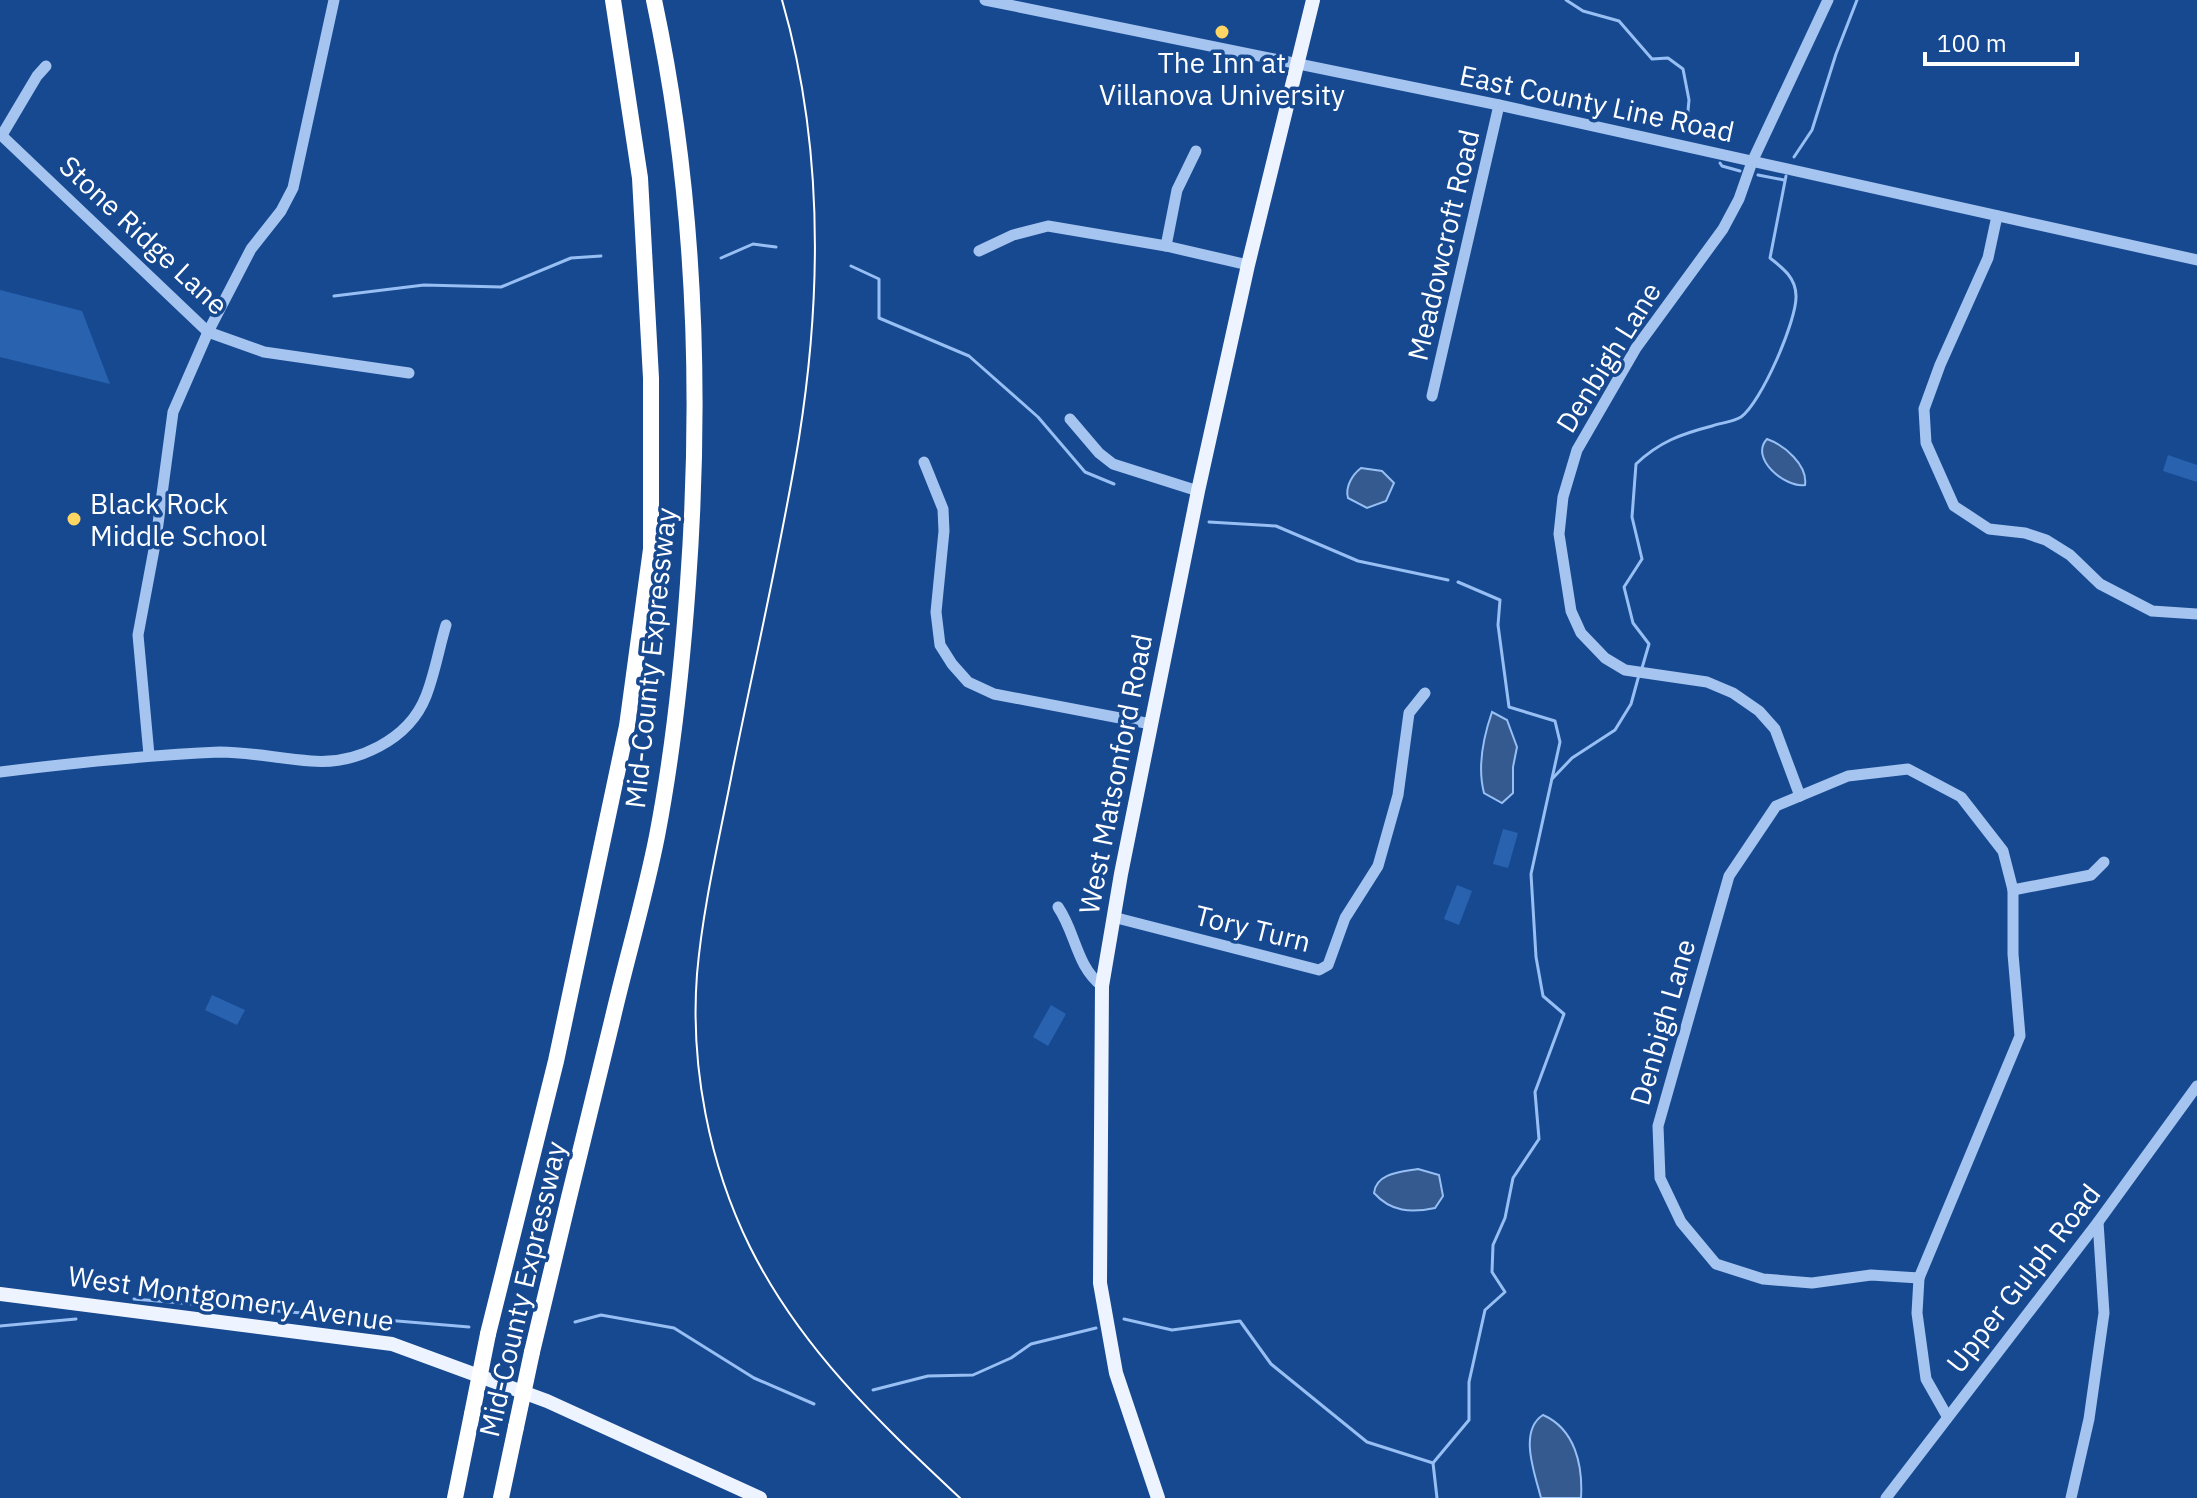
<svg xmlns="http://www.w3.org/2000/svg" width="2197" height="1498" font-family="'IBM Plex Sans',sans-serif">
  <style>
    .green { fill: #2963b0 }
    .water { fill: #355a90; stroke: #97bff3; stroke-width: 2 }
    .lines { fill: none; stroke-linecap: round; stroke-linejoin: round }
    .stream { stroke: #97bff3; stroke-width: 3 }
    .minor { stroke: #a5c5f0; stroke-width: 11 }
    .major { stroke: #eef4ff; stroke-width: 14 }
    .highway { stroke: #fff; stroke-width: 16 }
    .tram { stroke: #fff; stroke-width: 2 }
    .highway-bridge { stroke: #fff; stroke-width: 16 }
    .poi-dot { fill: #ffd664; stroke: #174991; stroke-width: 3 }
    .labels { text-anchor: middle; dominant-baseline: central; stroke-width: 7; stroke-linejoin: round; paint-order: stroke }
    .poi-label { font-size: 28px; fill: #fff; stroke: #174991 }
    .street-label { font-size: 28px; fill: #fff; stroke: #174991 }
  </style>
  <rect width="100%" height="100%" fill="#174991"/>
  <g class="green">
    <polygon points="0,290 82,311 110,384 0,357"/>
    <polygon points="2168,455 2197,465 2197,482 2163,471"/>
    <polygon points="1503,829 1518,833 1508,868 1493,864"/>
    <polygon points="1457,885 1472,891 1459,925 1444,919"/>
    <polygon points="212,995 245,1010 237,1025 205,1010"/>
    <polygon points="1051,1005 1066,1014 1048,1046 1033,1037"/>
  </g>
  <g class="water">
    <path d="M1767 439C1784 445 1808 465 1805 485 1785 488 1749 458 1767 439Z"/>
    <path d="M1361 468 1382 471 1394 483 1386 501 1367 508 1348 498C1345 487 1352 475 1361 468Z"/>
    <path d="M1492 712 1507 720 1517 747 1513 767V793L1502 803 1484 793C1477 766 1483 738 1492 712Z"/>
    <path d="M1418 1169 1439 1175 1443 1196 1435 1208C1411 1213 1391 1212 1374 1193 1376 1173 1401 1172 1418 1169Z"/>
    <path d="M1543 1415C1575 1429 1583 1465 1581 1498H1541C1535 1474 1518 1431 1543 1415Z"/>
  </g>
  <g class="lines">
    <g class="stream">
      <polyline points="1566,0 1583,11 1619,21 1652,59 1668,58 1683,69 1689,100 1687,121 1691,134"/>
      <polyline points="1794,157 1812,130 1836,54 1857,0"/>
      <polyline points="1720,163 1722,166 1740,171"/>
      <polyline points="1758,175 1784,180"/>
      <polyline points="721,258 753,244 776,247"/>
      <polyline points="851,266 879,279 879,318 969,356 1038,417 1085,472 1114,484"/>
      <polyline points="334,296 424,285 501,287 571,258 601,256"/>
      <polyline points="1209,522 1276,526 1358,561 1448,580"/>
      <path d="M1642 668 1649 644 1633 623 1624 587 1642 559 1632 517 1636 464C1659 442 1681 434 1712 426 1720 423 1733 422 1741 417 1761 403 1797 320 1796 296 1796 278 1783 268 1770 258L1786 176"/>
      <polyline points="1552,779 1572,758 1615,730 1631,704 1639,675"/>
      <polyline points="134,1299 469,1327"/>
      <polyline points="1124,1319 1172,1330 1240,1321 1271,1364 1367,1442 1433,1463"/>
      <polyline points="575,1322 601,1315 674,1328 754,1378 814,1404"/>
      <polyline points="0,1326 76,1319"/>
      <polyline points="873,1390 928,1376 973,1375 1011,1358 1031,1344 1096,1328"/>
      <polyline points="1437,1498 1433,1463 1469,1420 1469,1382 1485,1310 1505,1292 1492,1272 1493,1245 1505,1218 1513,1178 1539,1139 1535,1092 1564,1014 1543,996 1536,957 1531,874 1560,742 1555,721 1509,707 1498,625 1500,600 1458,582"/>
    </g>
    <g class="minor">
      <polyline points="985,0 1499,105 2197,260"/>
      <polyline points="0,134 208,332 264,352 409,373"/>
      <polyline points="2,135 37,76 46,66"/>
      <polyline points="1997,216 1988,258 1940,365 1924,409 1926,443 1954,506 1989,529 2025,533 2046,540 2070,555 2100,584 2152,611 2197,614"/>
      <polyline points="1166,246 1177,190 1196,151"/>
      <polyline points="979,251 1013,235 1048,226 1166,246 1248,265"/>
      <polyline points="1432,396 1499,105"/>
      <polyline points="1070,419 1099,453 1113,464 1198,491"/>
      <polyline points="924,462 943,509 944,531 936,612 940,645 952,664 968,682 994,694 1151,724"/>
      <polyline points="149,755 138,635 156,539 173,412 208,332 251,249 281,211 293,188 334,0"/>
      <polygon points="1908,769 1961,797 2003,851 2013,890 2013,954 2020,1036 1919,1278 1871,1275 1812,1283 1763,1279 1716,1264 1681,1222 1660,1178 1658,1126 1729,876 1776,806 1848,776"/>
      <path d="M0 772C73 763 146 755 220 752 250 752 281 759 311 761 356 765 409 740 426 696 435 673 439 648 446 625"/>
      <polyline points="1800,796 1775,729 1759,711 1733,693 1707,682 1625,670 1605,658 1581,633 1571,611 1559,534 1563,497 1577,450 1636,348 1723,229 1739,199 1752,162 1828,0"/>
      <polyline points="2013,890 2091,875 2104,862"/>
      <path d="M1058 907C1076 933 1076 966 1102 986"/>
      <polyline points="1113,917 1319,970 1328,965 1345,918 1378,866 1398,795 1409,713 1425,693"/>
      <polyline points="1919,1278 1917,1313 1926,1379 1947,1416"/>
      <polyline points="1886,1498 2098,1222 2197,1086"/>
      <polyline points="2071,1498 2089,1419 2104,1313 2098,1222"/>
    </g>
    <g class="major">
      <polyline points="0,1294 392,1344 547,1401 760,1498"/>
      <polyline points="1158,1498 1116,1373 1100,1283 1102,986 1121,874 1198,491 1248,265 1313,0"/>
    </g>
    <g class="highway">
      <polyline points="488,1334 556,1061 627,726 651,549 651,378 640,178 613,0"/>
      <path d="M532 1352C559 1240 585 1129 613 1017 627 957 645 897 657 836 673 753 682 668 688 583 702 389 695 191 654 0"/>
      <polyline points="455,1498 472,1414"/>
      <polyline points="501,1498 516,1427"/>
    </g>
    <path class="tram" d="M782 0C823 142 822 293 799 438 781 548 755 659 733 768 720 836 703 905 697 974 690 1066 709 1164 750 1247 801 1349 878 1421 960 1498"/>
    <g class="highway-bridge">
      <polyline points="472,1414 488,1334"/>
      <polyline points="516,1427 532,1352"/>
    </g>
  </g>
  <g class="poi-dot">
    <circle cx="1222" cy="32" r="8"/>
    <circle cx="74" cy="519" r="8"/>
  </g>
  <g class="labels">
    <g class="poi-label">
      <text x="1222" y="62">The Inn at<tspan x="1222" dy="32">Villanova University</tspan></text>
      <text x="90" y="503" text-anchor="start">Black Rock<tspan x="90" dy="32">Middle School</tspan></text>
    </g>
    <g class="street-label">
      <text transform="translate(1597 103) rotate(12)">East County Line Road</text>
      <text transform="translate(144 235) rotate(43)">Stone Ridge Lane</text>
      <text transform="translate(1443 245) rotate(-77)">Meadowcroft Road</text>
      <text transform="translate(1608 357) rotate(-58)">Denbigh Lane</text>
      <text transform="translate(650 658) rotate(-84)">Mid-County Expressway</text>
      <text transform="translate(1115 774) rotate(-79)">West Matsonford Road</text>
      <text transform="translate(1253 928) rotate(14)">Tory Turn</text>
      <text transform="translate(1662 1022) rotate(-74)">Denbigh Lane</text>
      <text transform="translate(2023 1278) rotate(-52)">Upper Gulph Road</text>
      <text transform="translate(522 1289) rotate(-77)">Mid-County Expressway</text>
      <text transform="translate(231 1298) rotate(8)">West Montgomery Avenue</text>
    </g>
  </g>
  <path d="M1925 52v12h152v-12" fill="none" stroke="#ffffff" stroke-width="4"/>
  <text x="1937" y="52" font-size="24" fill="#ffffff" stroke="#174991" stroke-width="6" paint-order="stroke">100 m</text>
</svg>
